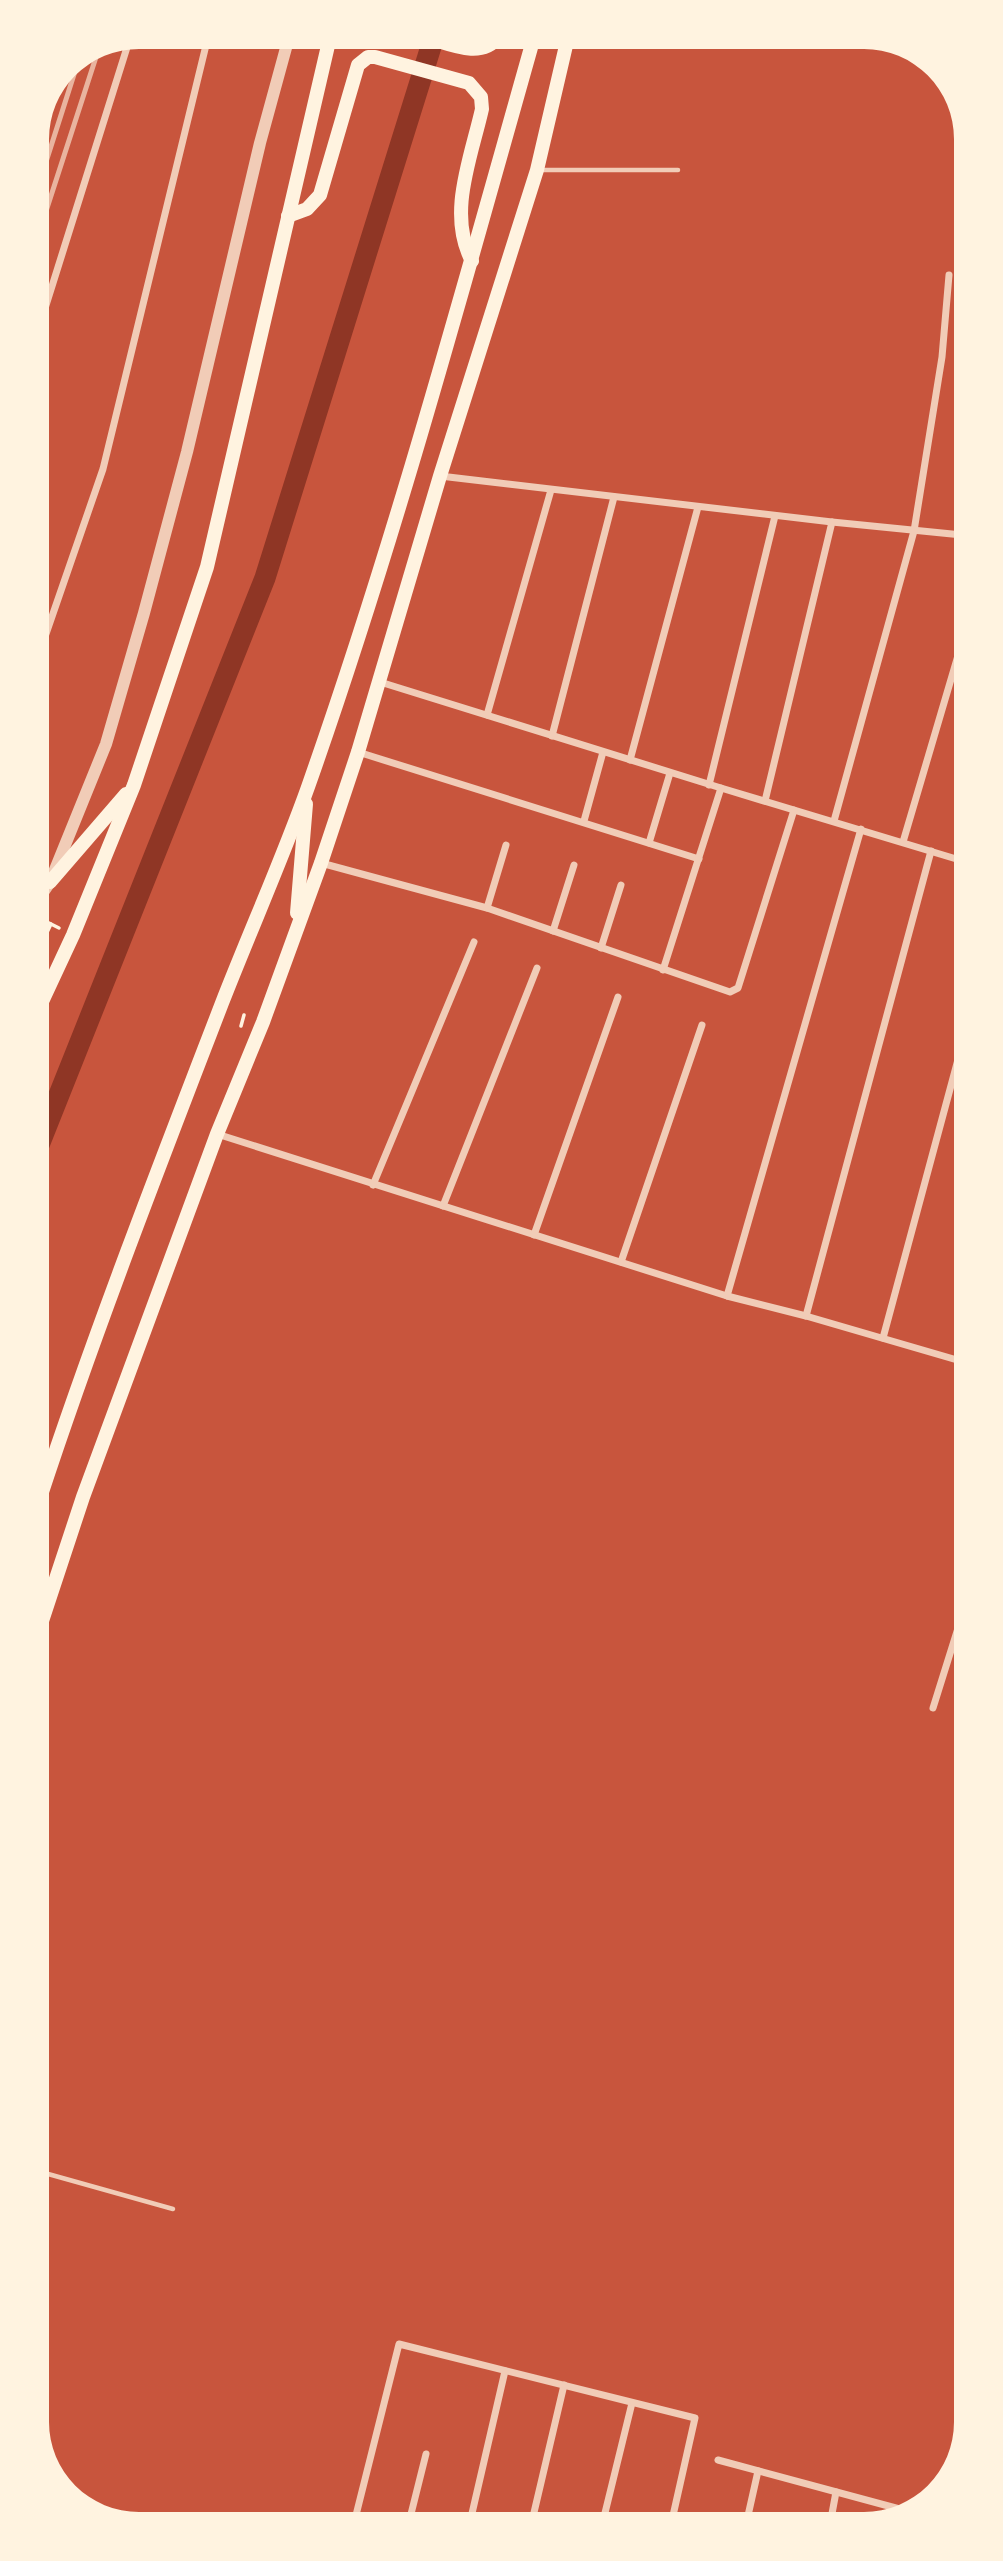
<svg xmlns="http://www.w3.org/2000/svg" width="1003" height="2561" font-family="Signika,sans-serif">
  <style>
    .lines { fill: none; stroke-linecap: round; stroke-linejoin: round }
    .canal { stroke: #8f3625; stroke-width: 21 }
    .path { stroke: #fff3e0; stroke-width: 3.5 }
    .service { stroke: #f1ccb7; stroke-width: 4.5 }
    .minor { stroke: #f1ccb7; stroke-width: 7 }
    .tertiary { stroke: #f1ccb7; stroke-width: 12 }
    .secondary { stroke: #fff3e0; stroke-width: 14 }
    .rail { stroke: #e9b49f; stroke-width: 5 }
  </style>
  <rect width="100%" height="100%" fill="#c8553d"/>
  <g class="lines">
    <polyline class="canal" points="39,1145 265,578 434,37"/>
    <g class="path">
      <polyline points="39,918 59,928"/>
      <polyline points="39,949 51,924"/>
      <polyline points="241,1026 244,1015"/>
    </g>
    <g class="service">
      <polyline points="541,170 678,170"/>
      <polyline points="41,2172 173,2209"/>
    </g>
    <g class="minor">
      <polyline points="37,334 129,41"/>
      <polyline points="440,476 832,522 962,535"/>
      <polyline points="38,657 103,469 208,37"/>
      <polyline points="380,682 721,788 963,861"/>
      <polyline points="487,715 551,490"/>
      <polyline points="552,736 614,497"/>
      <polyline points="358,752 699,859"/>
      <polyline points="630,760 698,507"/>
      <polyline points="709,785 775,516"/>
      <polyline points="765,801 832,522"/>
      <polyline points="584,821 603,752"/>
      <polyline points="834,821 914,531 942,357 949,275"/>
      <polyline points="903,842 962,642"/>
      <polyline points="649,843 670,773"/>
      <polyline points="321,863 487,908 730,992 738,988 794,810"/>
      <polyline points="487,908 506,845"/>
      <polyline points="553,931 574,865"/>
      <polyline points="601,948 621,885"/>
      <polyline points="663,970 721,788"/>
      <polyline points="217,1134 727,1296 806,1316 964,1362"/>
      <polyline points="373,1185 474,942"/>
      <polyline points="443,1206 537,968"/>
      <polyline points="534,1235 618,997"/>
      <polyline points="621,1262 702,1025"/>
      <polyline points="727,1296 861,829"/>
      <polyline points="806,1316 931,851"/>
      <polyline points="883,1338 963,1041"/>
      <polyline points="933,1708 964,1609"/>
      <polyline points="718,2460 907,2511"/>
      <polyline points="831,2519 836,2492"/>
      <polyline points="747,2520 758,2471"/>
      <polyline points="532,2521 564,2385"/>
      <polyline points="603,2521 632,2403"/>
      <polyline points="409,2522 426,2454"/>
      <polyline points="470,2522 505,2371"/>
      <polyline points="354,2523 399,2344 695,2418 672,2520"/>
    </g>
    <polyline class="tertiary" points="39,898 50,882 106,744 144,613 187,452 260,143 289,37"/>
    <g class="secondary">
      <path d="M425 37C448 43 481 60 498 37"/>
      <path d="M288 216 307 209 320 195 358 65 368 57H375L469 83 481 97 482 109C471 158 447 214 472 261"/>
      <polyline points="50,882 126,794"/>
      <polyline points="297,913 306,804"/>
      <polyline points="39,1008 73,935 134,785 207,567 330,37"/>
      <path d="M40 1498C95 1331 159 1167 222 1003 250 931 282 860 308 787 395 540 463 288 534 37"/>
      <polyline points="40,1627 83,1497 217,1134 263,1022 321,863 358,752 440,476 537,170 568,37"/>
    </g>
    <g class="rail">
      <polyline points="37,190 78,62"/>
      <polyline points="37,239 97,54"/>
    </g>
  </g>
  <path d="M0 0H1003V2561H0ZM139 49H864A90 90 0 0 1 954 139V2422A90 90 0 0 1 864 2512H139A90 90 0 0 1 49 2422V139A90 90 0 0 1 139 49Z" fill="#fff3e0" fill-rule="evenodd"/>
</svg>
